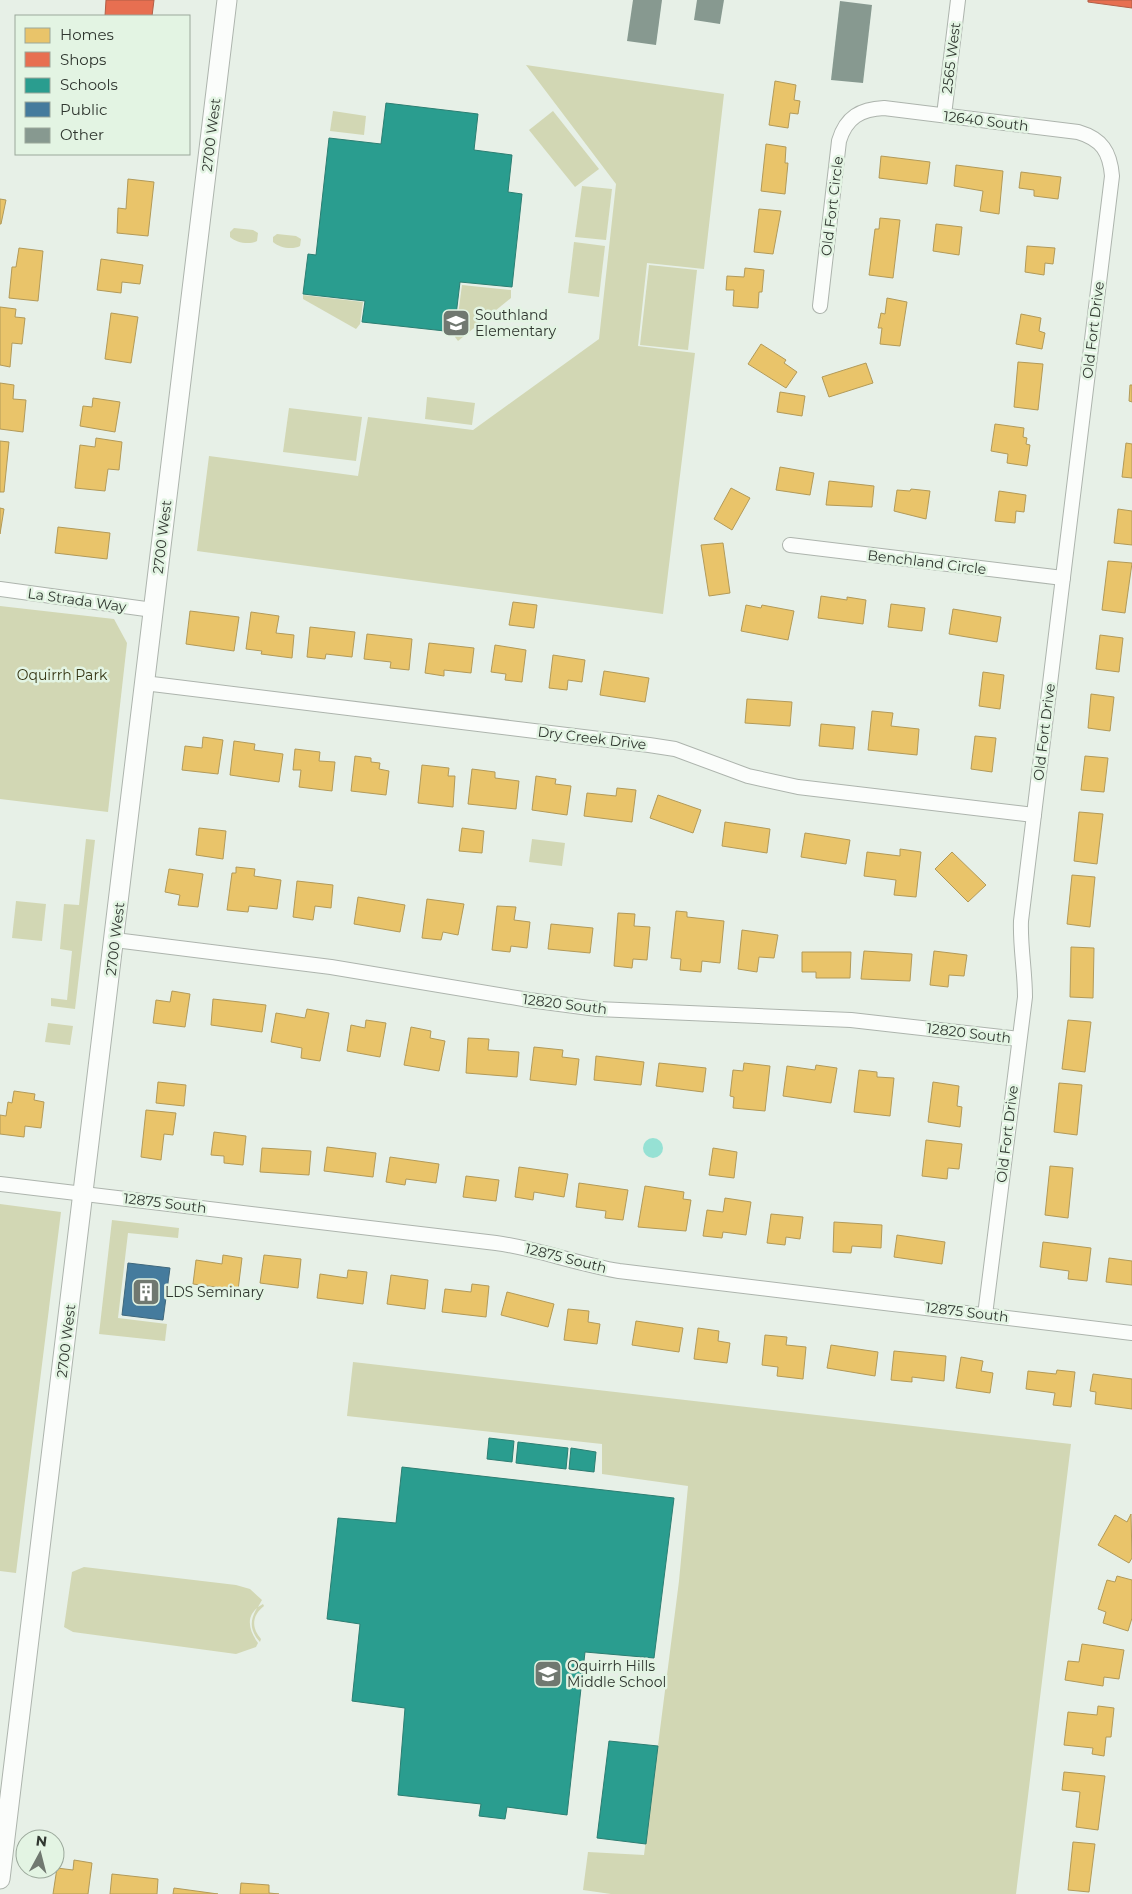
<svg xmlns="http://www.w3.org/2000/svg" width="1132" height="1894" font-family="Montserrat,sans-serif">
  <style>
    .green { fill: #d2d7b4 }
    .water { fill: #96e1d4 }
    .homes { fill: #e9c46a; stroke: #b29a59 }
    .shops { fill: #e76f51; stroke: #b05e47 }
    .schools { fill: #2a9d8f; stroke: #2c7e72 }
    .public { fill: #457b9d; stroke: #3f677c }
    .building { fill: #879990 }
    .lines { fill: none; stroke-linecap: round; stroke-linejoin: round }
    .street-casing { stroke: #adb4ad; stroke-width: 16 }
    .secondary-casing { stroke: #adb4ad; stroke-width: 21 }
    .street { stroke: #fbfdfb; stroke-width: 14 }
    .secondary { stroke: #fbfdfb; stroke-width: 19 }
    .labels { text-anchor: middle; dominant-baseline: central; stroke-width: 5; stroke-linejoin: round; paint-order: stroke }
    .street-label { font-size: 14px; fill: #303730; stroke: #e3f4e3 }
    .poi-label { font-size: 14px; fill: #303730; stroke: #e3f4e3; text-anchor: start }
    .park-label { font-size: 14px; fill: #363615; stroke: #e3f4e3 }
  </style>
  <rect width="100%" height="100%" fill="#e7f0e7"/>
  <g class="green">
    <polygon points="526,65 724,94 704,269 647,263 638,346 695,353 663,614 197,551 209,456 358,476 368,417 473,430 599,339 616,184"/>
    <polygon points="333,111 366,116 364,135 330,131"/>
    <polygon points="553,111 599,169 575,187 529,130"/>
    <polygon points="582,186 612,189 606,240 575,237"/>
    <path d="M234 228 253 230 258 233 257 241C250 245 236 243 230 237V232Z"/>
    <path d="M277 234 296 236 301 239 300 246C293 250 279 248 273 242V237Z"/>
    <polygon points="574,242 605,246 599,297 568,293"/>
    <polygon points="649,265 697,270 688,350 640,345"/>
    <polygon points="462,285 511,290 511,298 458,341 455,337"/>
    <polygon points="303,295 363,302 360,324 356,329 303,299"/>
    <polygon points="427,397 475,403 472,425 425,419"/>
    <polygon points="289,408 362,417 356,461 283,452"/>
    <polygon points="0,606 114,619 127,643 108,812 0,799"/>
    <polygon points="86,839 95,840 75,1009 51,1006 51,998 67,1000 72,951 60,949 64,904 79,905"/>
    <polygon points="532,839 565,843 562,866 529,862"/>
    <polygon points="16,901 46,904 42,941 12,938"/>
    <polygon points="48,1023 73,1026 70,1045 45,1042"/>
    <polygon points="0,1204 61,1212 16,1573 0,1571"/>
    <polygon points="112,1220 179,1228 178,1238 128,1233 118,1318 167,1324 165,1341 99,1334"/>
    <polygon points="353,1362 1071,1444 1016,1894 611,1894 583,1890 588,1852 644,1855 679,1581 688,1486 602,1474 602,1444 347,1416"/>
    <path d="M84 1567 236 1585 250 1589 262 1600 258 1607 263 1604 264 1606C252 1615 251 1628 261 1639L260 1642C249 1630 250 1620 257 1608 245 1618 250 1632 258 1643L256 1647 236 1654 73 1632 64 1627 72 1572Z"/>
  </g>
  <circle class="water" cx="653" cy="1148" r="10"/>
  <g class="homes">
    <polygon points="775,81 796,85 794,100 800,101 798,114 790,113 788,128 769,125"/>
    <polygon points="766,144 786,147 785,163 788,163 785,194 761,191"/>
    <polygon points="881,156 930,162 927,184 879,178"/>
    <polygon points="956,165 1003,171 999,214 980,211 983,191 954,186"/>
    <polygon points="1021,172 1061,177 1058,199 1034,196 1034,190 1019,188"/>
    <polygon points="128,179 154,182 148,236 117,233 118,208 126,209"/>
    <polygon points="0,199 6,200 1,224 0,224"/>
    <polygon points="759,209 781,211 773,254 754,252"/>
    <polygon points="880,218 900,220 893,278 869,275 875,229 879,229"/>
    <polygon points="936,224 962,227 959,255 933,251"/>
    <polygon points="1027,246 1055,248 1053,264 1045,263 1044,275 1025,272"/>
    <polygon points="19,248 43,251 38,301 9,298 12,267 16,267"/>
    <polygon points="101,259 143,265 140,284 122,282 121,293 97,290"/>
    <polygon points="745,268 764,270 762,292 759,292 758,308 733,306 734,290 726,290 727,276 744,277"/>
    <polygon points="887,298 907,302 900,346 880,344 882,328 878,328 881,313 885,314"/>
    <polygon points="0,307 16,309 15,317 25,318 22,344 12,343 10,367 0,365"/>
    <polygon points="111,313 138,317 131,363 105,359"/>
    <polygon points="1021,314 1041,318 1039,331 1045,333 1042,349 1016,344"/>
    <polygon points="761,344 786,360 784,363 797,372 786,388 748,364"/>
    <polygon points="1018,362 1043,364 1038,410 1014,407"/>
    <polygon points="866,363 873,383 829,397 822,377"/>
    <polygon points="0,383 14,385 13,399 26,400 23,432 0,429"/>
    <polygon points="1130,385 1132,385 1132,402 1129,401"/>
    <polygon points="780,392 805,396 802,416 777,412"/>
    <polygon points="93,398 120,402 115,432 80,426 83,406 92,407"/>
    <polygon points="995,424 1024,428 1023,437 1027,438 1026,444 1030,445 1027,466 1007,463 1008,454 991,451"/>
    <polygon points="96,438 122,442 119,470 108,469 105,491 75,488 80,445 95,447"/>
    <polygon points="0,441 9,442 4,492 0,492"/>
    <polygon points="1126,443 1132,444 1132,478 1122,477"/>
    <polygon points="780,467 814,473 810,495 776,490"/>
    <polygon points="829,481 874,486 872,507 826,505"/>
    <polygon points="731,488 750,498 732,530 714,519"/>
    <polygon points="911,489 930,491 926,519 894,511 897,490 910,491"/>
    <polygon points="999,491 1026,495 1024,512 1016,511 1015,523 995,521"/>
    <polygon points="0,508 4,509 0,534"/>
    <polygon points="1118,509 1132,511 1132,545 1114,543"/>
    <polygon points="58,527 110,533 107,559 55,553"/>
    <polygon points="723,543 730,593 709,596 701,545"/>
    <polygon points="1108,561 1132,563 1125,613 1102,610"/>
    <polygon points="821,596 847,600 847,597 866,600 863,624 818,618"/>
    <polygon points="513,602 537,605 534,628 509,625"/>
    <polygon points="891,604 925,608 922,631 888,627"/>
    <polygon points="746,605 761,608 762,605 794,611 788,640 741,631"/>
    <polygon points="953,609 1001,617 997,642 949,634"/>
    <polygon points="190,611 239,617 234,651 186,644"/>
    <polygon points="251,612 279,616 276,633 294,635 292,658 261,654 262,651 246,649"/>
    <polygon points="310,627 355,632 352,657 326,654 325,659 307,657"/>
    <polygon points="367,634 412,639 409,670 390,668 391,662 364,659"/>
    <polygon points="1100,635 1123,638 1119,672 1096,669"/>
    <polygon points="429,643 474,648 471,673 444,670 444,676 425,673"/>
    <polygon points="495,645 526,650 522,682 505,680 506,674 491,672"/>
    <polygon points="553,655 585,660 582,682 568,680 567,690 549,688"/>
    <polygon points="604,671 649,678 645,702 600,695"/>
    <polygon points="983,672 1004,675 1000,709 979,706"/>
    <polygon points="1091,694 1114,697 1110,731 1088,728"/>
    <polygon points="747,699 792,702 790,726 745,723"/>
    <polygon points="872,711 893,713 891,726 919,729 917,755 868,750"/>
    <polygon points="821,724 855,727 853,749 819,746"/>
    <polygon points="975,736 996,738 992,772 971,769"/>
    <polygon points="203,737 223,740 218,774 182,770 185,746 202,748"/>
    <polygon points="234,741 255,744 254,750 283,754 279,782 230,775"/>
    <polygon points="295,749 320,752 319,761 335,762 332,791 299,787 301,770 293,770"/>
    <polygon points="355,756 371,758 371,762 380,763 379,769 389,771 386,795 351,791"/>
    <polygon points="1085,756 1108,758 1104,792 1081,790"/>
    <polygon points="422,765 449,768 448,776 455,776 453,807 418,803"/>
    <polygon points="472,769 495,772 495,778 519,781 516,809 468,804"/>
    <polygon points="536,776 556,779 555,784 571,786 567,815 532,810"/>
    <polygon points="617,788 636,790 632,822 584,816 587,793 616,796"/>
    <polygon points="658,795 701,810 693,833 650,818"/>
    <polygon points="1079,812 1103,814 1097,864 1074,861"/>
    <polygon points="725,822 770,829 767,853 722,846"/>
    <polygon points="199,828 226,831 223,859 196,855"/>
    <polygon points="462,828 484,831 482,853 459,851"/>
    <polygon points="805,833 850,840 846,864 801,857"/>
    <polygon points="900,849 921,852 916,897 894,895 896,880 864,876 867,852 900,856"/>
    <polygon points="952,852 986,885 968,902 935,869"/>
    <polygon points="236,867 255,869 254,876 281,880 277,909 249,906 248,912 227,910 232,873 236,873"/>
    <polygon points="169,869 203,874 198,907 178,905 180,895 165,892"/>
    <polygon points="1072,875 1095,877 1090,927 1067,924"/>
    <polygon points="297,881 333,885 331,908 315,906 313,920 293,917"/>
    <polygon points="358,897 405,905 400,932 354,924"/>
    <polygon points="427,899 464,904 458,935 443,932 441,940 422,938"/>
    <polygon points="497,906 516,907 514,920 530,922 527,948 511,946 510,952 492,950"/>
    <polygon points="676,911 687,912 687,917 724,921 720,963 702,961 701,972 680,970 681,959 671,958"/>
    <polygon points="618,913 635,914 634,926 650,927 647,960 633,959 632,968 614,966"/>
    <polygon points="551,924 593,928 590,953 548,949"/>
    <polygon points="742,930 778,935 774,958 759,957 757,972 738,969"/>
    <polygon points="1071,947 1094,948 1093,998 1070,997"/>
    <polygon points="864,951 912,954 910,981 861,979"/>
    <polygon points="934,951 967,955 964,976 949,975 948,987 930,985"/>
    <polygon points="802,952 851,952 850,978 816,978 816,972 802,972"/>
    <polygon points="172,991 190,994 185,1027 153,1023 156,1000 170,1002"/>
    <polygon points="213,999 266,1005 262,1032 211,1025"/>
    <polygon points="307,1009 329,1013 320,1061 301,1058 302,1048 271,1042 276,1013 305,1018"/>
    <polygon points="366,1020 386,1023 380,1057 347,1051 351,1025 365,1028"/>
    <polygon points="1068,1020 1091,1022 1085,1072 1062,1069"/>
    <polygon points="411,1027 431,1031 430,1038 445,1041 439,1071 404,1065"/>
    <polygon points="468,1038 489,1039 488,1050 519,1052 517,1077 466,1073"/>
    <polygon points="534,1047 563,1050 562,1057 579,1059 576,1085 530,1080"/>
    <polygon points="596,1056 644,1062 641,1085 594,1080"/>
    <polygon points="659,1063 706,1068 703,1092 656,1086"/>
    <polygon points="744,1063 770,1066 765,1111 733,1108 734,1097 730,1096 733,1070 743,1071"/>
    <polygon points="816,1065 837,1068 831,1103 783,1096 787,1066 815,1070"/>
    <polygon points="859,1070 877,1072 877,1077 894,1078 890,1116 854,1112"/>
    <polygon points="158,1082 186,1085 184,1106 156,1103"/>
    <polygon points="933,1082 959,1086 957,1106 962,1107 960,1127 928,1122"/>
    <polygon points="1059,1083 1082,1085 1077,1135 1054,1132"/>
    <polygon points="14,1091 35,1094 34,1100 44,1102 41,1128 25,1126 24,1137 0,1134 0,1115 6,1116 8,1102 12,1103"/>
    <polygon points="146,1110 176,1113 173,1135 164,1134 161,1160 141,1157"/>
    <polygon points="214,1132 246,1136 243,1165 224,1163 224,1156 211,1155"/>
    <polygon points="926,1140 962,1144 959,1169 948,1168 947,1179 922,1176"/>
    <polygon points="327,1147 376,1153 373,1177 324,1171"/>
    <polygon points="262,1148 311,1151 309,1175 260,1172"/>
    <polygon points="713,1148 737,1152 734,1178 709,1175"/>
    <polygon points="390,1157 439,1164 436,1183 406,1179 405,1185 386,1182"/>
    <polygon points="1050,1166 1073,1168 1068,1218 1045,1215"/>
    <polygon points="519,1167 568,1174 564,1197 534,1192 533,1200 515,1197"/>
    <polygon points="466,1176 499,1180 496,1201 463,1197"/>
    <polygon points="579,1183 628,1190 623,1220 605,1218 606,1211 576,1207"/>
    <polygon points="645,1186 684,1192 683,1199 691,1200 686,1231 638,1227"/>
    <polygon points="725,1198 751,1202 746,1235 723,1232 722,1238 703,1236 707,1210 723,1212"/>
    <polygon points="771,1214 803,1217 800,1239 786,1237 785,1245 767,1243"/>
    <polygon points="834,1222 882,1225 881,1248 852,1246 851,1253 833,1252"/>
    <polygon points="897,1235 945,1242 942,1264 894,1257"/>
    <polygon points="1043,1242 1091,1248 1087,1281 1068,1279 1069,1271 1040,1267"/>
    <polygon points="223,1255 242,1258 238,1290 193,1284 196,1260 222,1264"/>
    <polygon points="264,1255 301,1259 298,1288 260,1283"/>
    <polygon points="1109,1258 1132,1261 1132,1285 1106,1282"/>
    <polygon points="348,1270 367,1272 363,1304 317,1298 320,1274 347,1278"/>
    <polygon points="391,1275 428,1280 425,1309 387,1304"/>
    <polygon points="472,1284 489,1286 486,1317 442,1312 445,1289 471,1292"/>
    <polygon points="507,1292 554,1304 548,1327 501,1315"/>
    <polygon points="568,1309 589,1311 588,1322 600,1324 597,1344 564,1340"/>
    <polygon points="636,1321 683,1328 679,1352 632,1345"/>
    <polygon points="698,1328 719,1331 718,1341 730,1343 727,1363 694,1359"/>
    <polygon points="765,1335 787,1337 786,1345 806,1347 803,1379 777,1376 778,1367 762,1365"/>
    <polygon points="831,1345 878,1352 875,1376 827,1368"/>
    <polygon points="894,1351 946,1356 944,1381 912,1377 912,1382 891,1380"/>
    <polygon points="961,1357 983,1361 981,1371 993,1373 990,1393 956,1388"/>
    <polygon points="1057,1370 1075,1372 1071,1407 1053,1405 1055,1393 1026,1389 1028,1371 1056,1374"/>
    <polygon points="1093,1374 1132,1379 1132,1409 1095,1404 1096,1392 1090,1391"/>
    <polygon points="1131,1514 1132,1558 1129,1563 1098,1545 1115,1515 1127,1522"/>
    <polygon points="1117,1576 1132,1580 1132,1618 1128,1631 1103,1623 1106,1612 1098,1609 1107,1580 1115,1582"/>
    <polygon points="1082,1644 1124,1650 1119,1679 1104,1677 1103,1686 1065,1680 1068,1661 1079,1662"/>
    <polygon points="1098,1706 1114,1708 1111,1737 1106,1737 1104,1756 1092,1754 1093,1748 1064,1745 1068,1712 1097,1715"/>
    <polygon points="1064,1772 1105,1776 1098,1830 1076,1827 1080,1792 1062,1790"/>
    <polygon points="1073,1842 1095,1844 1089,1892 1068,1890"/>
    <polygon points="74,1860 92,1863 88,1894 53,1894 57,1868 73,1870"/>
    <polygon points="112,1874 158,1879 157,1894 110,1894"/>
    <polygon points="241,1883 269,1885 269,1893 279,1894 240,1894"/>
    <polygon points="174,1888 218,1894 173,1894"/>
  </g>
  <g class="shops">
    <polygon points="106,0 154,0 152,16 105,16"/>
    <polygon points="1088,0 1132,0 1132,8 1088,2"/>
  </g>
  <g class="schools">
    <polygon points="386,103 478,114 474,150 512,155 508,192 522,194 512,287 460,282 454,332 362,322 365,301 303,294 308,254 316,255 329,138 381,144"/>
    <polygon points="489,1438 514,1441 512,1462 487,1459"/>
    <polygon points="518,1442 568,1448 566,1469 516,1463"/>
    <polygon points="571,1448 596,1452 594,1472 569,1469"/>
    <polygon points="402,1467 674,1498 654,1658 585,1652 567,1815 507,1807 505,1819 479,1816 481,1804 398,1795 405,1708 352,1701 360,1624 327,1619 338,1518 396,1523"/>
    <polygon points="609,1741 658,1746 646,1844 597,1838"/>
  </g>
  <polygon class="public" points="128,1263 170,1268 163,1320 122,1315"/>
  <g class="building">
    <polygon points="633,0 662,0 656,45 627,41"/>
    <polygon points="697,0 724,0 720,24 694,20"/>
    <polygon points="840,1 872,5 863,83 831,80"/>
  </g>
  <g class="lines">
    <defs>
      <g id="street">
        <polyline points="944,115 958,0"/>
        <path d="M820 306 839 141C846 117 861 109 884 108L1078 132C1102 139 1110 152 1112 176L1021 921C1020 946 1025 971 1025 997L985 1315"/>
        <polyline points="790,545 1063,578"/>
        <polyline points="0,589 153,610"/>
        <polyline points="144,683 649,745 675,749 748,776 798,787 1034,815"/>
        <polyline points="115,940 331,967 529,1000 597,1009 851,1020 1019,1039"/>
        <path d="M0 1184 496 1243C539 1249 577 1264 619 1271L1132 1333"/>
      </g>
      <polyline id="secondary" points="0,1879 227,0"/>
    </defs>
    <use href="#street" class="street-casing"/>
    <use href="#secondary" class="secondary-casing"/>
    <use href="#street" class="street"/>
    <use href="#secondary" class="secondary"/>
  </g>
  <defs>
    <symbol id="school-square" viewBox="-11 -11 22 22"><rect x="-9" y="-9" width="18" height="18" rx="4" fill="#707870" stroke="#e3f4e3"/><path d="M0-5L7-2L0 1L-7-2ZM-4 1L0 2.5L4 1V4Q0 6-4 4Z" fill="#fff"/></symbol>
    <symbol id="building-square" viewBox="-11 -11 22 22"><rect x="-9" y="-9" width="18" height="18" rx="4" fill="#707870" stroke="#e3f4e3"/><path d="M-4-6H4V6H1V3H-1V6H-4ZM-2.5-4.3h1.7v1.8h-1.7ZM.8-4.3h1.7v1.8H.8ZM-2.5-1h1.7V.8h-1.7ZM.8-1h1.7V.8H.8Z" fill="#fff"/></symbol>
  </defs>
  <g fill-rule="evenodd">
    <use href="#school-square" x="440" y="307" width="32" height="32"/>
    <use href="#building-square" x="130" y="1276" width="32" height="32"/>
    <use href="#school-square" x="532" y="1658" width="32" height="32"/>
  </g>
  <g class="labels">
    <g class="street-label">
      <text transform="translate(951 58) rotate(-83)">2565 West</text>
      <text transform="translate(986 121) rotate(7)">12640 South</text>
      <text transform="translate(211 135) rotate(-83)">2700 West</text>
      <text transform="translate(832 206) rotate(-83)">Old Fort Circle</text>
      <text transform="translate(1093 330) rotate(-83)">Old Fort Drive</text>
      <text transform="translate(162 537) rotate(-83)">2700 West</text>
      <text transform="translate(927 562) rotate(7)">Benchland Circle</text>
      <text transform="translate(77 600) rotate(8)">La Strada Way</text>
      <text transform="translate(1044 732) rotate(-83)">Old Fort Drive</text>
      <text transform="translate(592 738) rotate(7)">Dry Creek Drive</text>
      <text transform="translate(115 939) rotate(-83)">2700 West</text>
      <text transform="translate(565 1004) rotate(7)">12820 South</text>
      <text transform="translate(969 1033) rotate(7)">12820 South</text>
      <text transform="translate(1007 1134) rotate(-83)">Old Fort Drive</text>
      <text transform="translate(165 1203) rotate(7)">12875 South</text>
      <text transform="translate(566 1258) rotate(14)">12875 South</text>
      <text transform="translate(967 1312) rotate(7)">12875 South</text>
      <text transform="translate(66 1341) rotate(-83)">2700 West</text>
    </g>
    <g class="poi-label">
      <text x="475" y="315">Southland<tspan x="475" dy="16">Elementary</tspan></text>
      <text x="165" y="1292">LDS Seminary</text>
      <text x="567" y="1666">Oquirrh Hills<tspan x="567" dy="16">Middle School</tspan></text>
    </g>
    <g class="park-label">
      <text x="62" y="675">Oquirrh Park</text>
    </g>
  </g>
  <rect x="15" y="15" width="175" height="140" fill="#e3f4e3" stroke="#9ba89b"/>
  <rect x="25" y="28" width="25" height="15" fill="#e9c46a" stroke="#9ba89b"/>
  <text x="60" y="40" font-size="15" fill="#303730">Homes</text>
  <rect x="25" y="52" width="25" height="15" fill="#e76f51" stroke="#9ba89b"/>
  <text x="60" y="65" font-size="15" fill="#303730">Shops</text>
  <rect x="25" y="78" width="25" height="15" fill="#2a9d8f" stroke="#9ba89b"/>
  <text x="60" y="90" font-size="15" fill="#303730">Schools</text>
  <rect x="25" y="102" width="25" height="15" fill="#457b9d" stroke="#9ba89b"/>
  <text x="60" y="115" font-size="15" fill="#303730">Public</text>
  <rect x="25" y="128" width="25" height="15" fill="#879990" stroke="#9ba89b"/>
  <text x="60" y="140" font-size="15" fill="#303730">Other</text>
  <g transform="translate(40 1854) rotate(7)"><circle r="24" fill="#e3f4e3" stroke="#9ba89b"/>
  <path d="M0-4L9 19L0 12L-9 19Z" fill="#707870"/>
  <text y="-8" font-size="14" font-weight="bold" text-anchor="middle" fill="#303730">N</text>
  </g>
</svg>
